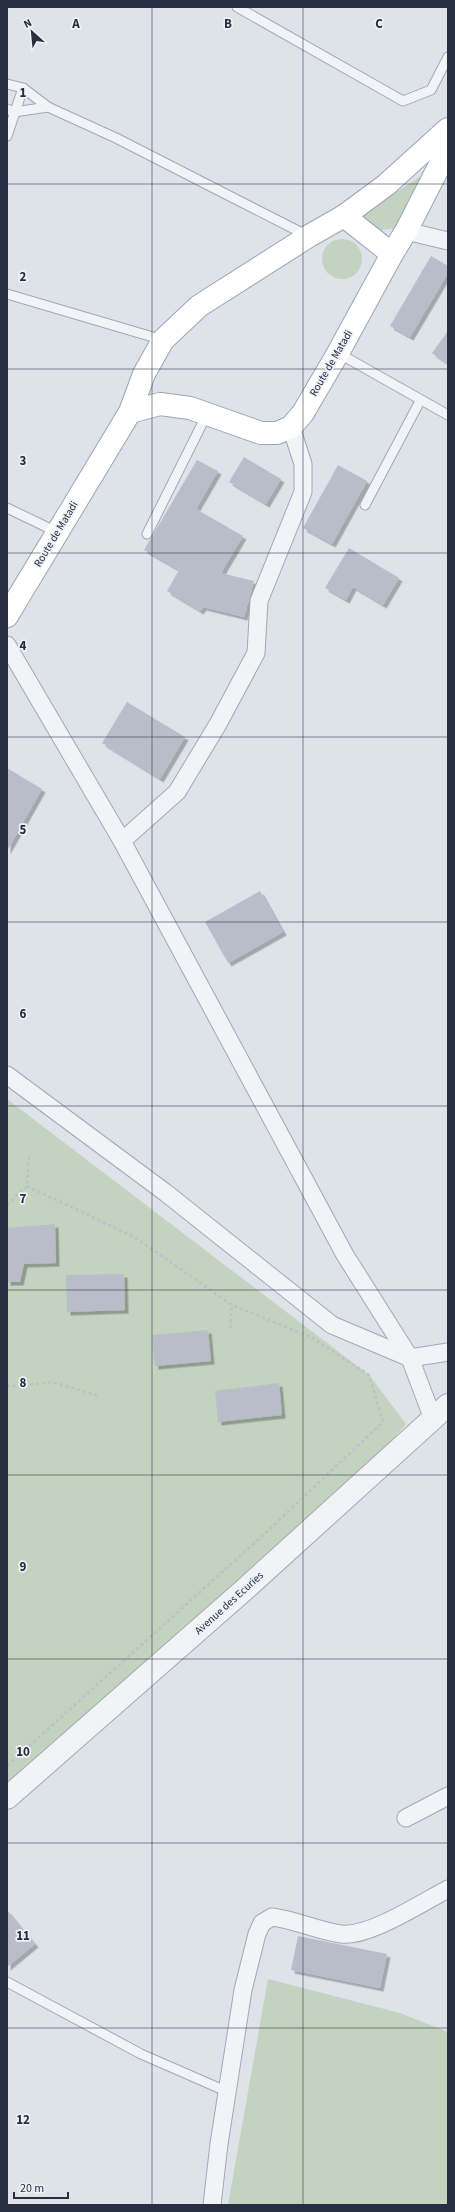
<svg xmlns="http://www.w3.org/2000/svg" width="455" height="2212" font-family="'Source Sans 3',sans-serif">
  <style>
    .green { fill: #c3d3bf }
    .building { fill: #b8bdc9; filter: url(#shadow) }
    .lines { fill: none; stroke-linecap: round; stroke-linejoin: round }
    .service-casing { stroke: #a3a8b3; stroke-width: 11 }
    .minor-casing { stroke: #a3a8b3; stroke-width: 19 }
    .tertiary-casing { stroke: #a3a8b3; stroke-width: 24 }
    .primary-casing { stroke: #9da5b5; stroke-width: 24 }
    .path { stroke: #bcc0c8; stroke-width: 2.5; stroke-dasharray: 3 3; stroke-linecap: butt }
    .service { stroke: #f1f3f7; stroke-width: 9 }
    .minor { stroke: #f1f3f7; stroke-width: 17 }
    .tertiary { stroke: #f1f3f7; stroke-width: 22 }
    .primary { stroke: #fff; stroke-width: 22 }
    .grid { fill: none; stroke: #272e41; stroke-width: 1; stroke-opacity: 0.55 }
    .labels { text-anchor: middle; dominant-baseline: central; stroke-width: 3.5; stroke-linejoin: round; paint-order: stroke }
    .street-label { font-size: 11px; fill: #272e41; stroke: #eef1f6 }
    .grid-label { font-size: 13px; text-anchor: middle; font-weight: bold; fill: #272e41; stroke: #eef1f6; stroke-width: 3.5; stroke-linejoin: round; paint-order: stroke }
  </style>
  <defs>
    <filter id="shadow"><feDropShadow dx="3.5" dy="3.5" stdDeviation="0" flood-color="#0004"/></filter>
  </defs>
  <rect width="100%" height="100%" fill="#dee2e9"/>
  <g class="green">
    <polygon points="431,170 397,228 381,230 360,215"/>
    <circle cx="342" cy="259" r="20"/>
    <polygon points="7,1099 369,1375 406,1424 367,1469 7,1783"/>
    <polygon points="268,1979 400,2013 448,2032 448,2205 228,2205"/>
  </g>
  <g class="building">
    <polygon points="431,256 448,266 448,273 410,337 390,326"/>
    <polygon points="448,331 448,364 432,353"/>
    <polygon points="244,457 281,479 266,504 229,482"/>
    <polygon points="197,460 218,471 196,509 243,536 221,573 254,581 244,617 203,607 200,611 167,591 179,570 144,550"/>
    <polygon points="338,465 367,481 332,544 303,528"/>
    <polygon points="349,548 399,578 383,605 353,587 346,600 325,588"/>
    <polygon points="127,702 185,737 160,779 102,743"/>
    <polygon points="7,768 42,789 7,851"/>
    <polygon points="260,891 283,932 228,963 205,922"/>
    <polygon points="55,1224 56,1263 24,1264 20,1282 7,1282 7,1228"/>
    <polygon points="124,1274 125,1310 67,1312 66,1275"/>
    <polygon points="208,1330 211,1361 155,1366 152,1335"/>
    <polygon points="279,1383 282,1415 218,1422 215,1391"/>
    <polygon points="7,1910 35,1944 7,1967"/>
    <polygon points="298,1936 387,1954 380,1988 291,1970"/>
  </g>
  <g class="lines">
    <defs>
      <g id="service">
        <polyline points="237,7 403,101 431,90 448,57"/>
        <polyline points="7,84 23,88 48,107 116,138 308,236"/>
        <polyline points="7,109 14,112 48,107"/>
        <polyline points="7,136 23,88"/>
        <polyline points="7,294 163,340"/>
        <polyline points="338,353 448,415"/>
        <polyline points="365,505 420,401"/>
        <polyline points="7,508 57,532"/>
        <polyline points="147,534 207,414"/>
        <polyline points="7,1982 141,2054 228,2092"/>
      </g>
      <g id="minor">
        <polyline points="406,231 448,241"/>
        <polyline points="7,645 122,841 345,1255 410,1358 433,1419"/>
        <polyline points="122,841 177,792 218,724 256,653 259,601 303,492 303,464 291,427"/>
        <polyline points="7,1075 166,1193 332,1325 410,1358 448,1352"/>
        <polyline points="406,1818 448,1796"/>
        <path d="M212 2205 219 2144 243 1990 257 1934 262 1923 272 1917C296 1920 318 1931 341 1934 368 1938 423 1902 448 1889"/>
      </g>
      <polyline id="tertiary" points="7,1798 244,1590 448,1405"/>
      <g id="primary">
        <polyline points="344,216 392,254"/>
        <polyline points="130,412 160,404 190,408 261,433 277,433 291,427 303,413 338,353 392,254 406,231 448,149"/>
        <polyline points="7,616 130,412 144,374 163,340 199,306 309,236 344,216 386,185 448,129"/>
      </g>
    </defs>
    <use href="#service" class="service-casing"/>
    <use href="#minor" class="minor-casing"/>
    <use href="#tertiary" class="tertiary-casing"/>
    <use href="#primary" class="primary-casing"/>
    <g class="path">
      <polyline points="27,1186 136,1238 232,1305 230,1330"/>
      <polyline points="7,1205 27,1186 29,1154"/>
      <polyline points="7,1385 10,1387 52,1382 99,1396"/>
      <polyline points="7,1766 261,1537 383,1422 369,1375 311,1337 232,1305"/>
    </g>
    <use href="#service" class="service"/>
    <use href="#minor" class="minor"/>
    <use href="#tertiary" class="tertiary"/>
    <use href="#primary" class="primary"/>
  </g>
  <path class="grid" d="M152 7V2205M303 7V2205M7 184H448M7 369H448M7 553H448M7 737H448M7 922H448M7 1106H448M7 1290H448M7 1475H448M7 1659H448M7 1843H448M7 2028H448"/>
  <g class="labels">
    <g class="street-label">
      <text transform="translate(331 363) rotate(-60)">Route de Matadi</text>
      <text transform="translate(56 534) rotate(-59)">Route de Matadi</text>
      <text transform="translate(229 1603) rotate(-42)">Avenue des Ecuries</text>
    </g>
  </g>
  <g class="grid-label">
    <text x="76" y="28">A</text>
    <text x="228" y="28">B</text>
    <text x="379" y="28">C</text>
    <text x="23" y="97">1</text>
    <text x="23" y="281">2</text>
    <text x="23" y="465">3</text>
    <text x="23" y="650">4</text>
    <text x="23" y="834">5</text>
    <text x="23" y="1018">6</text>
    <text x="23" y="1203">7</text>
    <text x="23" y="1387">8</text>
    <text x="23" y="1571">9</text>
    <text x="23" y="1756">10</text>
    <text x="23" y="1940">11</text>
    <text x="23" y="2124">12</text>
  </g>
  <rect width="455" height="2212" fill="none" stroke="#272e41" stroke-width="16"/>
  <g transform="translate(32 32) rotate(333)" stroke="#eef1f6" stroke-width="3" paint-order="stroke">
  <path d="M0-3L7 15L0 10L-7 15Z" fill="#272e41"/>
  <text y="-6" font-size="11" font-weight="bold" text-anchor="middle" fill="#272e41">N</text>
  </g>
  <path d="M14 2192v6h54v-6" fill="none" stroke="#272e41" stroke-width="2"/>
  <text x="20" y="2192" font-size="12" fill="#272e41" stroke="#eef1f6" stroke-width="3" paint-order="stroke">20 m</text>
</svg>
